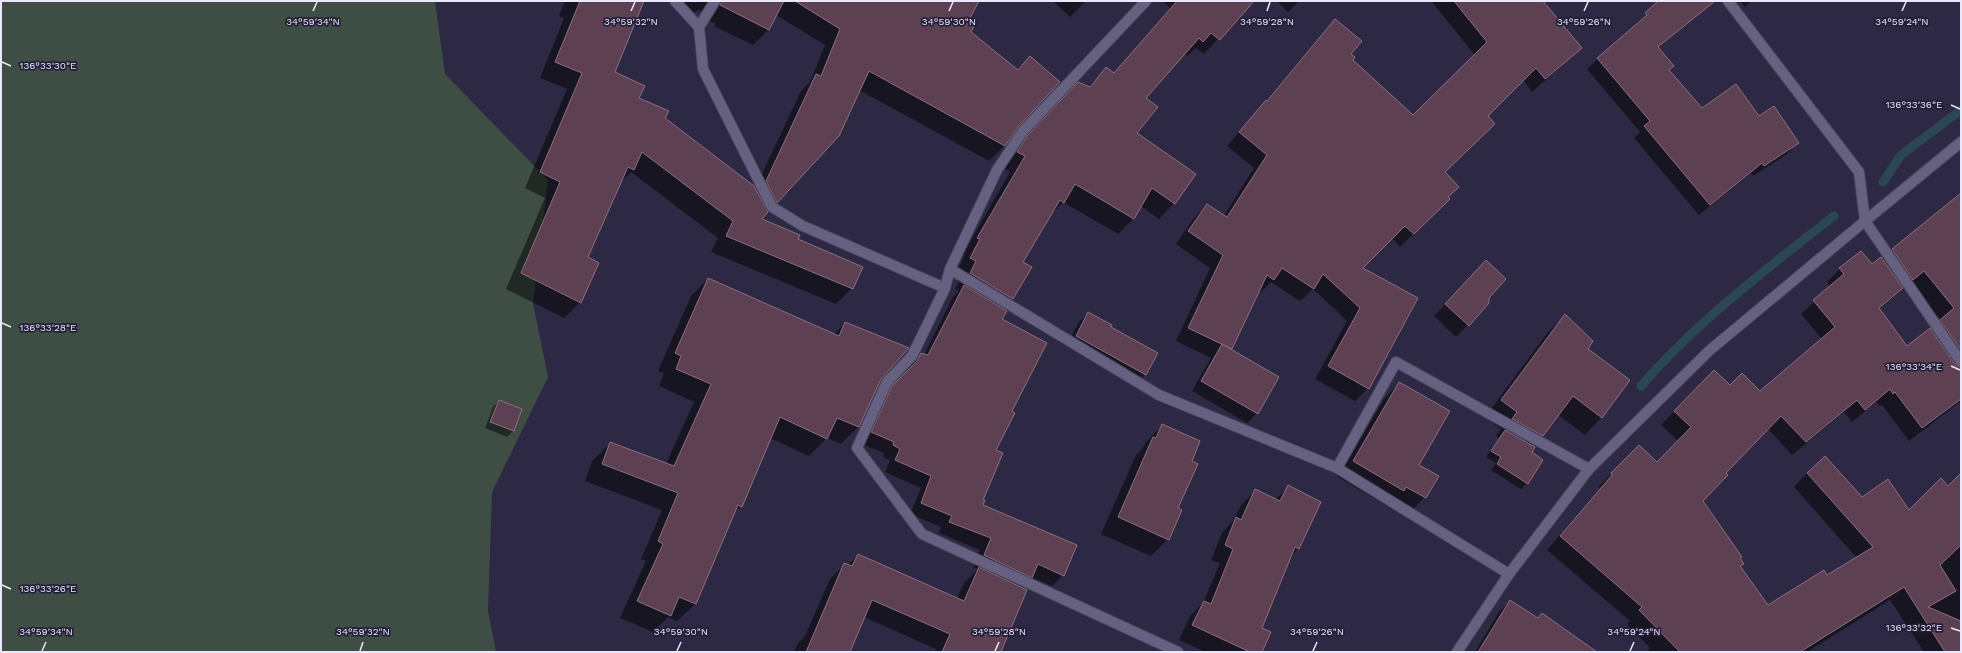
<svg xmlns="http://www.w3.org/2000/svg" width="1962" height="653" font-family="'Work Sans',sans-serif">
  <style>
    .green { fill: #3e4e44 }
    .shadow { fill: #0007; fill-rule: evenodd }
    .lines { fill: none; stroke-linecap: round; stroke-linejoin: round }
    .stream { stroke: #2c4754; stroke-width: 9 }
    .building { fill: #5d4052; stroke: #8e6e81 }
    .service-casing { stroke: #49445b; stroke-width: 12 }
    .minor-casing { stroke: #49445b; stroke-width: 12 }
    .tertiary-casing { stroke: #49445b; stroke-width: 12 }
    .service { stroke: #666180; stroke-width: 10 }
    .minor { stroke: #666180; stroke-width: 10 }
    .tertiary { stroke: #666180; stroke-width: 10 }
    .ticks { fill: none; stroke: #eae8fa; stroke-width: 1.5 }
    .ticks-label { font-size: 10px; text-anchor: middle; fill: #eae8fa; stroke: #231e38; stroke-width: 3.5; stroke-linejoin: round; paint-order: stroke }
  </style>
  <rect width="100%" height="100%" fill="#2d2843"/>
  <polygon class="green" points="1,1 435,1 445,74 548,180 533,303 548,377 492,492 488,611 496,652 1,652"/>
  <g class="shadow">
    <polygon points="565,1 643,1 613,73 638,98 755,189 801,91 810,82 825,45 776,15 769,29 753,45 714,26 716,24 706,19 705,14 702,11 698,10 693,13 671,1 978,1 967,21 970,33 1017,70 1030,58 1017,126 1005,145 989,161 859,90 777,202 761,219 797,239 852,288 836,304 711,252 718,238 631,172 620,183 587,258 580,302 564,318 506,289 545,198 525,188 567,89 540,78 564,18 559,16"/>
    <polygon points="1053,1 1086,1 1070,17"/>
    <polygon points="1163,1 1253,1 1204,54 1196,48 1187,56 1184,53 1144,98 1136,133 1174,203 1159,219 1141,206 1133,219 1118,234 1063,202 1050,216 1022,263 1030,267 1012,299 1002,309 1001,320 1011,412 994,451 982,505 1063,575 1052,586 1031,577 1020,588 1000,652 935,652 936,649 864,617 849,652 794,652 798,643 805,636 830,579 845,564 848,565 858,555 957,599 964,583 978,569 973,567 980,550 939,533 941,527 910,514 921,488 885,472 890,460 883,457 884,453 861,444 881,398 906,373 910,365 921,354 924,355 953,297 959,291 955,289 962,277 956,273 965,255 963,254 1010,172 1002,167 1013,152 1063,99 1087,88 1106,68 1113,74 1170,8"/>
    <polygon points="1277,1 1299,1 1288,12"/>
    <polygon points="1431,1 1542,1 1581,48 1532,92 1523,80 1487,116 1444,173 1448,199 1400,247 1392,238 1361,268 1368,388 1355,401 1315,379 1347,321 1313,289 1300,301 1271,282 1261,292 1259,291 1230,350 1257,413 1247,423 1192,391 1211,358 1176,341 1210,268 1176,244 1194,218 1207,205 1224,216 1254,168 1227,146 1335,21 1351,61 1413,116 1475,55"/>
    <polygon points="1661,1 1699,1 1705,8 1658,48 1668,71 1701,110 1759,117 1797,143 1787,154 1753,176 1751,173 1699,215 1634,138 1640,132 1587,69"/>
    <polygon points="1740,1 1752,1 1745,7"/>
    <path d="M1961 194V401L1909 441 1882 405 1880 406 1876 402 1852 422 1844 412 1792 455 1768 429 1724 473 1702 501 1743 564 1739 567 1768 607 1827 576 1857 558 1794 487 1807 473 1862 498 1909 511 1948 487 1961 474V652H1924L1890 600 1807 652H1646L1650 648 1627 624 1630 621 1547 550 1600 488 1598 487 1639 446 1657 463 1678 441 1661 425 1714 371 1730 387 1760 392 1822 339 1801 314 1830 287 1827 282 1840 269 1872 266 1882 260ZM1910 283 1941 320 1931 331 1907 348 1879 309Z"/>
    <polygon points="1474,274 1488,298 1468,325 1456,337 1434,316"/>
    <polygon points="708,279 833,335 845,323 880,379 858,427 841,444 827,438 809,456 770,438 741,506 734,513 695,604 677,621 668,617 653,632 620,618 646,561 641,559 662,510 585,481 592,461 610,444 666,464 694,402 659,386 664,373 658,371 691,296"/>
    <polygon points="1088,314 1109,327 1145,374 1135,384 1067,346 1078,323"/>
    <polygon points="1565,316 1586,349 1628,380 1601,418 1585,435 1558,415 1542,436 1532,446 1527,483 1521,489 1491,470 1496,463 1486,457 1499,438 1496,436 1501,429 1485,417 1548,332"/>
    <polygon points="1399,383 1425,497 1409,513 1391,503 1387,506 1338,477 1384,399"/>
    <polygon points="499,401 521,409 513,431 507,437 485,428 493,407"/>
    <polygon points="1163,425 1190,462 1168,539 1151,556 1101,534 1136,455 1143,448 1146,442"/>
    <polygon points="1288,487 1320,502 1298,549 1290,557 1260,628 1261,652 1205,652 1179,640 1190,616 1203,603 1220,563 1211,560 1222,533 1233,521 1241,505 1256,490 1275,500"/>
    <polygon points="1510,601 1566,652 1475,652 1499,612"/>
  </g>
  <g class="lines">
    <g class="stream">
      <polyline points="1883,182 1901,155 1961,110"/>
      <path d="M1641 386C1698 321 1766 269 1834 216"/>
    </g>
  </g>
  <g class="building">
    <polygon points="580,1 644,1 615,72 645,86 639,98 669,111 665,118 754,186 768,212 762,219 800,235 798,239 863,267 853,289 726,236 733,221 642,152 634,170 628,167 588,257 599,263 581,303 521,273 560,182 540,172 582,73 555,62"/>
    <polygon points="721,1 784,1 769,30 720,5"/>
    <polygon points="795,1 979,1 969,20 975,24 971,32 1018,70 1030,56 1060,82 1018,127 1005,146 869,71 839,136 777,203 766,181 816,74 821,76 840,29"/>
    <polygon points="1177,1 1254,1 1220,40 1211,33 1203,42 1199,38 1146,98 1158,107 1137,133 1196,174 1175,204 1152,188 1134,219 1075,184 1064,203 1060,200 1023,262 1032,267 1013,299 970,273 976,261 970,258 980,239 977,238 1025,156 1017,152 1028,135 1078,82 1090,87 1106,67 1114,73"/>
    <polygon points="1454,1 1543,1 1582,48 1545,79 1536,68 1488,116 1495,124 1445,172 1459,187 1448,197 1450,199 1414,234 1405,226 1363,268 1418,298 1369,389 1328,366 1360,308 1323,274 1314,289 1282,268 1274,280 1267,275 1232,349 1188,328 1223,255 1188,231 1207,204 1227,217 1267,155 1239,132 1266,100 1267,101 1335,19 1362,41 1351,54 1355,57 1353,60 1413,115 1487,42"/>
    <polygon points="1658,1 1715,1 1658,47 1674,66 1669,70 1702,108 1736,84 1759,116 1774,106 1799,143 1764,166 1762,163 1710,205 1644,126 1650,121 1597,58 1647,15 1645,13"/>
    <polygon points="1961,193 1961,350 1940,320 1954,308 1924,271 1913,280 1892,249"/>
    <polygon points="1861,251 1872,264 1881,257 1903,288 1879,308 1907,346 1930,328 1956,366 1961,368 1961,399 1922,428 1895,392 1893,394 1890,389 1865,410 1857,400 1806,442 1781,416 1726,473 1728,475 1703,501 1742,557 1740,558 1744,564 1740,566 1768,605 1824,570 1827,575 1873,547 1807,473 1825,456 1862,497 1888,479 1909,510 1941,478 1948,486 1961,473 1961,545 1940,565 1956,591 1928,607 1961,621 1961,652 1945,652 1904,587 1800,652 1680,652 1639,610 1642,607 1560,536 1612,475 1611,473 1639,445 1657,462 1691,427 1674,411 1714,370 1730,385 1742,373 1760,391 1835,327 1813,300 1844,274 1839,268"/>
    <polygon points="1486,260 1506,279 1489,298 1489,303 1469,326 1445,304"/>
    <polygon points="708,278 839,336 845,322 909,348 881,379 859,427 837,418 827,439 780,417 742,507 738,505 696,604 679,597 671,616 637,601 663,544 658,541 678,493 602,464 610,442 674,466 711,384 676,369 681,356 675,353"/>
    <polygon points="964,285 1007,311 1002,319 1047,343 1012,411 1015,413 996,450 1003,453 983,500 985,500 983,505 1077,545 1064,576 1038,564 1032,578 984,555 991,538 949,522 952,516 921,503 931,476 895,460 900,449 893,445 894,442 871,432 892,386 917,361 921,353 928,355"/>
    <polygon points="1088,312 1112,325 1111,327 1158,353 1146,375 1076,336"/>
    <polygon points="1565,314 1593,341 1588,349 1630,380 1602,418 1573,396 1543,436 1512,419 1517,412 1501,400"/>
    <polygon points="1222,344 1279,377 1258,414 1201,381"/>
    <polygon points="1399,382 1450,411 1419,465 1439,476 1426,498 1406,487 1404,491 1353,461"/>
    <polygon points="499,400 522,409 514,431 490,422"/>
    <polygon points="1162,424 1200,441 1192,461 1198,464 1178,508 1182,510 1169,540 1118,517 1153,437 1156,438"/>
    <polygon points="1505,430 1535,447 1532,452 1543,460 1528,484 1497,464 1501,457 1491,451"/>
    <polygon points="1288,485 1321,502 1299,549 1295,547 1262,628 1271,632 1262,652 1250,652 1192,625 1204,601 1211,604 1233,549 1225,545 1236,517 1241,520 1255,489 1280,501"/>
    <polygon points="858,554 964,601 979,567 1027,590 1001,652 942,652 950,634 872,600 850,652 806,652 844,563 852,566"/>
    <polygon points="1510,600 1538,618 1542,613 1597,652 1478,652"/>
  </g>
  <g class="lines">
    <defs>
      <g id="service">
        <polyline points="699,27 715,1"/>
        <polyline points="950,269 1159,395 1337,468 1509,574"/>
        <polyline points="1337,468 1396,362 1589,469"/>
      </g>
      <g id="minor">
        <polyline points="675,1 699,27 703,69 772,207 803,226 945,288"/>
        <polyline points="1146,1 1023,131 997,170 950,269 945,288 912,356 887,382 857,448 922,534 1178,652"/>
        <polyline points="1728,1 1859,172 1865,221 1961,362"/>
        <polyline points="1865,221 1961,142"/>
      </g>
      <polyline id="tertiary" points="1457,652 1509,574 1589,469 1710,350 1865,221"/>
    </defs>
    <use href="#service" class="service-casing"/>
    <use href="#minor" class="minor-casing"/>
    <use href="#tertiary" class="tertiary-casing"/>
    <use href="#service" class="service"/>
    <use href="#minor" class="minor"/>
    <use href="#tertiary" class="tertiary"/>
  </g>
  <path class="ticks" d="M313 11 317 2M631 11 635 2M949 11 953 2M1267 11 1270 2M1584 11 1588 2M1902 11 1906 2M2 62 11 66M1951 105 1960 109M2 323 11 327M1951 366 1960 370M2 585 11 589M1951 628 1960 631M42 651 46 642M360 651 363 642M677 651 681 642M995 651 999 642M1313 651 1317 642M1630 651 1634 642"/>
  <g class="ticks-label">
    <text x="631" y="25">34°59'32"N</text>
    <text x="313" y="25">34°59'34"N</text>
    <text x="949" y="25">34°59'30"N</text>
    <text x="1267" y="25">34°59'28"N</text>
    <text x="1584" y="25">34°59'26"N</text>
    <text x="1902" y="25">34°59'24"N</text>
    <text x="48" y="69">136°33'30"E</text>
    <text x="1914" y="108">136°33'36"E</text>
    <text x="48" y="331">136°33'28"E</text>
    <text x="1914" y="370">136°33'34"E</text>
    <text x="48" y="592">136°33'26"E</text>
    <text x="1914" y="631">136°33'32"E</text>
    <text x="46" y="635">34°59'34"N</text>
    <text x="363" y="635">34°59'32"N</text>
    <text x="681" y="635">34°59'30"N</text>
    <text x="999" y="635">34°59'28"N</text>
    <text x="1317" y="635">34°59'26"N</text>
    <text x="1634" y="635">34°59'24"N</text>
  </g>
  <rect width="1962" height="653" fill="none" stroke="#eae8fa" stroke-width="4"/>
</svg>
